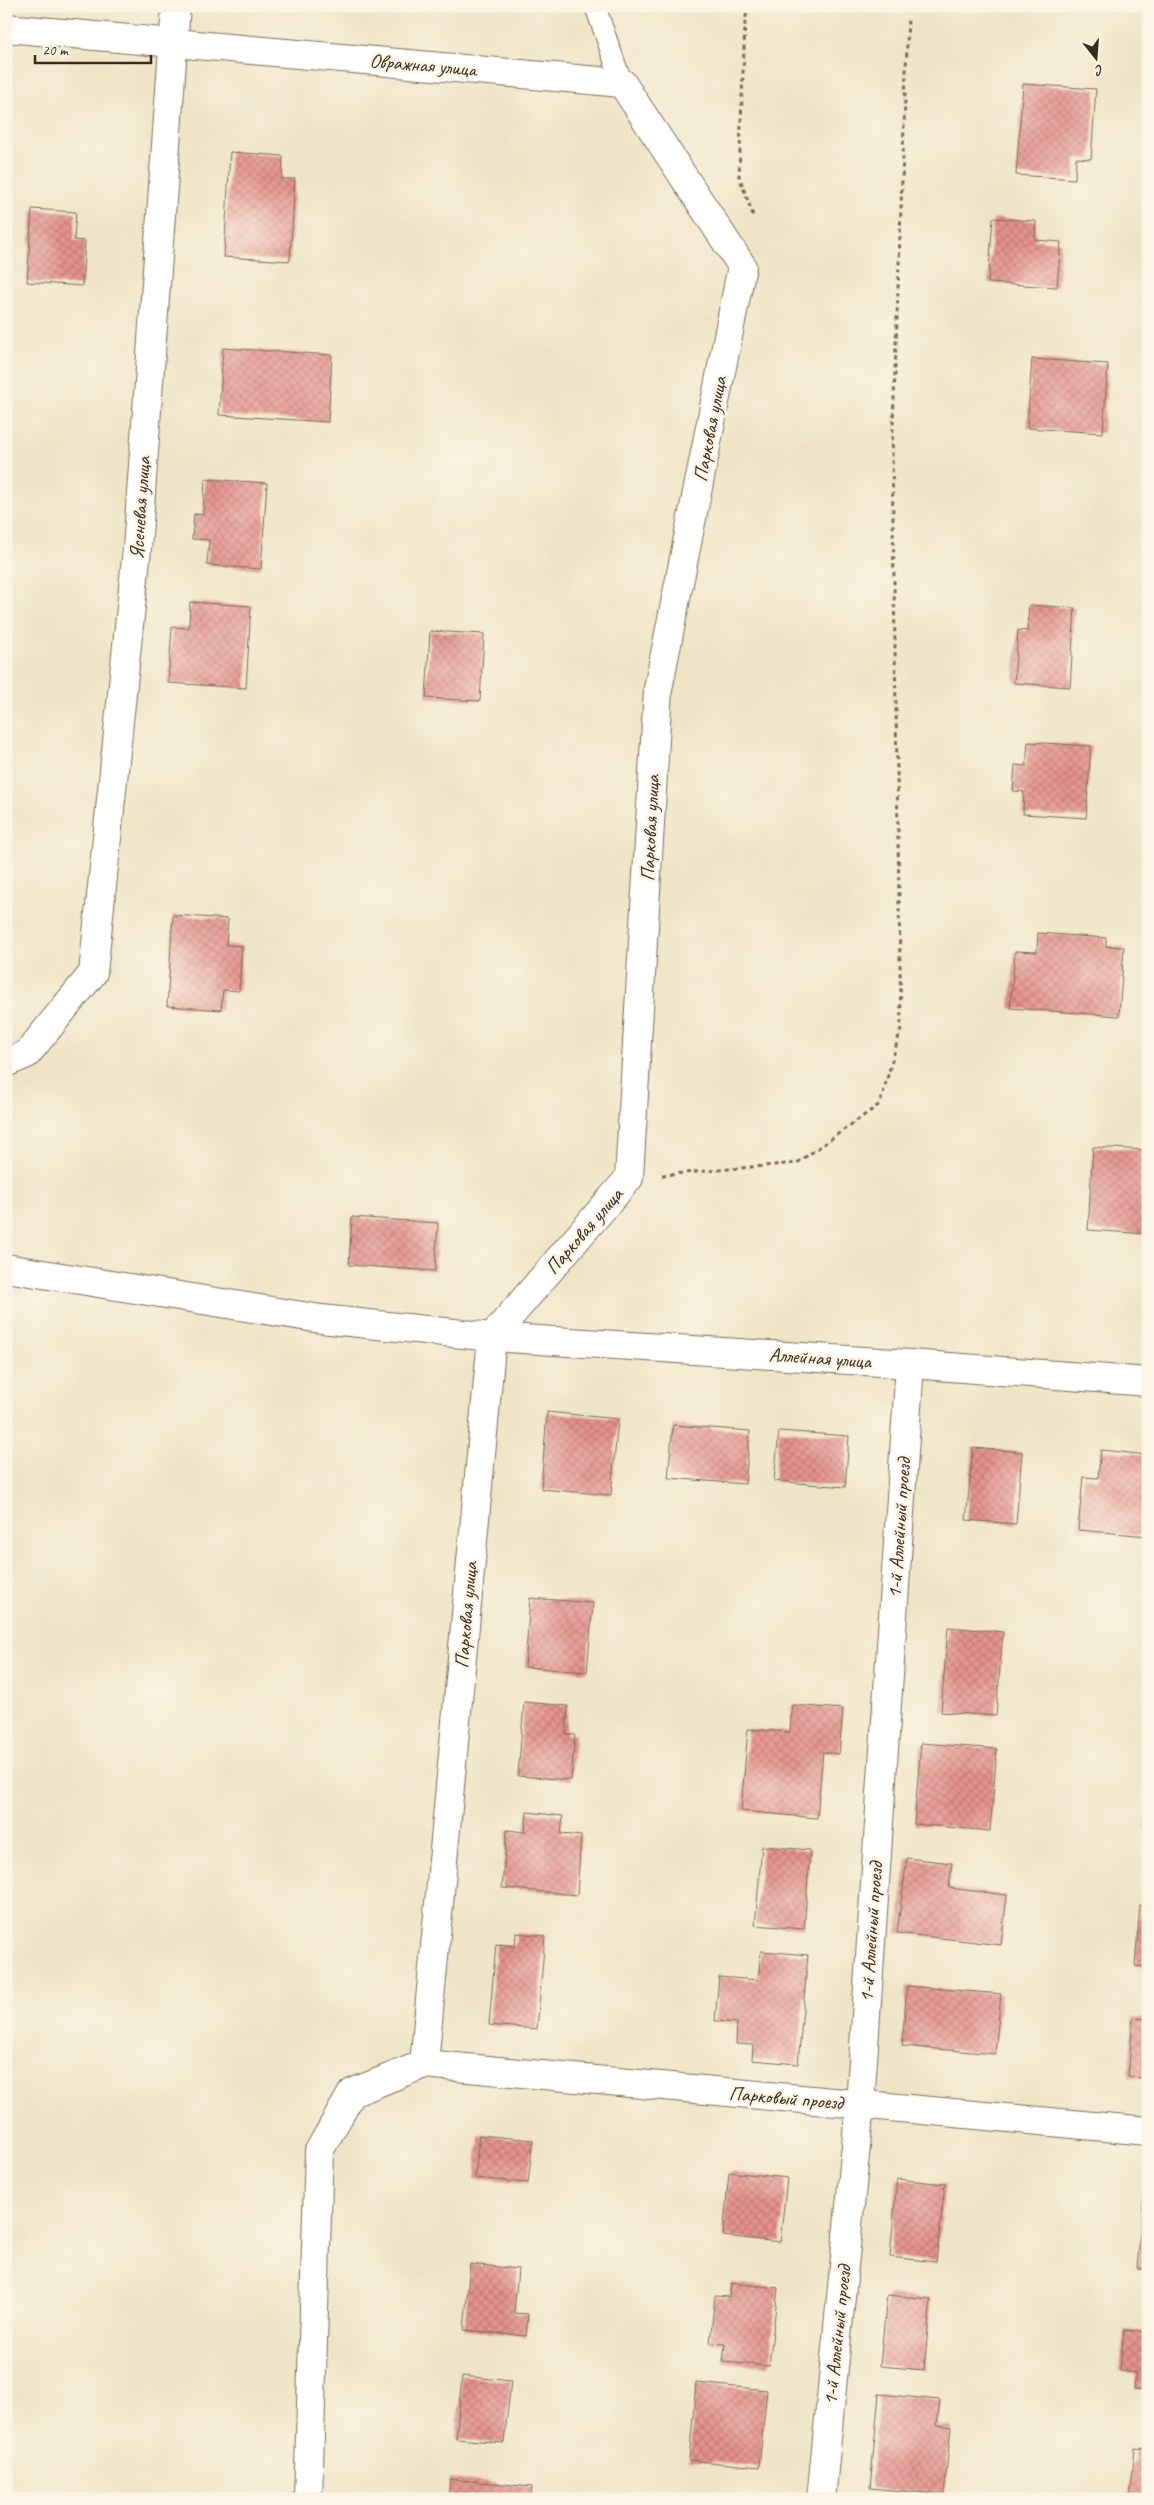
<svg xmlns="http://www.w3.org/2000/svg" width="1154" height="2505" font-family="Caveat,sans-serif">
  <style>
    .building { fill: url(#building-cross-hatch) }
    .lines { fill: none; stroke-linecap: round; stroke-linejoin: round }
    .lane-casing { stroke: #7a6b59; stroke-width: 22 }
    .street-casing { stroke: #7a6b59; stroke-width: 30 }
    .path { stroke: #7a6b59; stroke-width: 3; stroke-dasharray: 4 4; stroke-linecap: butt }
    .lane { stroke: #fff; stroke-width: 20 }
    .street { stroke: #fff; stroke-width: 28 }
    .labels { text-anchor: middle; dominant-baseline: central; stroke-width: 5; stroke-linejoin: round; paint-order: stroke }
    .street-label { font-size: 20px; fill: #3b2a1e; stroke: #fcf5e5 }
  </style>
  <defs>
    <pattern id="building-cross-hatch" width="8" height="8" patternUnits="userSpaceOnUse" patternTransform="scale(1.25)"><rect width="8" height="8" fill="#e6938d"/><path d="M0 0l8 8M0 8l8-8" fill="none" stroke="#bc7873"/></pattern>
  </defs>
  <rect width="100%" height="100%" fill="#fcf5e5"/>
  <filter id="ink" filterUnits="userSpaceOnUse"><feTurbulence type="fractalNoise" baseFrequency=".02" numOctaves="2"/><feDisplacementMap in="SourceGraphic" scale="10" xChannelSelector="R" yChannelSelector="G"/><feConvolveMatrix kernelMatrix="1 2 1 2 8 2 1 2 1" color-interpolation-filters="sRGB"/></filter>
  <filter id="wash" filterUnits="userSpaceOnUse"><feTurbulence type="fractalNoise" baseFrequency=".0096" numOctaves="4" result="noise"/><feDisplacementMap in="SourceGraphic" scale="20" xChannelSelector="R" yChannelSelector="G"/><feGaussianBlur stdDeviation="1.12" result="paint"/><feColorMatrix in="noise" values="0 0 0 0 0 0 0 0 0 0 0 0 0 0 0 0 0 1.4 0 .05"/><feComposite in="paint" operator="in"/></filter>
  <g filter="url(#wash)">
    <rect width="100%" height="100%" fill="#efe5c6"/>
    <g id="blocks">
      <g class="building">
        <polygon points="1023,84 1096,89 1091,159 1076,158 1075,179 1016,175"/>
        <polygon points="230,152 283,156 282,179 295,179 290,261 224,257"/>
        <polygon points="32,209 76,212 74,240 85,241 82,286 27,282"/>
        <polygon points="993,218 1036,221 1035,240 1061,242 1057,287 988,283"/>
        <polygon points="223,348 332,355 328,422 219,415"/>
        <polygon points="1032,359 1108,364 1103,433 1027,428"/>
        <polygon points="205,479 267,483 261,569 207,565 209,540 192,539 194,514 203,515"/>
        <polygon points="190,602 251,606 246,688 168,683 172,627 189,628"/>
        <polygon points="1029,605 1075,608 1070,687 1014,683 1018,630 1027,631"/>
        <polygon points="430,631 484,634 480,701 426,698"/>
        <polygon points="1028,742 1091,746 1086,818 1023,814 1024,792 1013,791 1015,765 1026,766"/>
        <polygon points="173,915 228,919 226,945 242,946 239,991 223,990 221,1010 167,1006"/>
        <polygon points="1038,933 1106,938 1106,946 1124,947 1119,1016 1010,1008 1015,951 1037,952"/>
        <polygon points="1093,1147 1148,1150 1148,1234 1088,1230"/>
        <polygon points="352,1217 438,1223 435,1271 349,1265"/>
        <polygon points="547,1412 618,1419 611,1495 541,1489"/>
        <polygon points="673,1425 750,1431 745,1484 668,1478"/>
        <polygon points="779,1431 849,1436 845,1487 774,1481"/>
        <polygon points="973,1448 1022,1452 1016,1524 966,1520"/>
        <polygon points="1101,1450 1148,1455 1148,1536 1078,1530 1083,1477 1098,1478"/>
        <polygon points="530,1598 593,1603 587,1672 525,1667"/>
        <polygon points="948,1627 1003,1632 996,1716 941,1712"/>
        <polygon points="524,1702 568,1706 566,1734 575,1735 571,1780 518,1776"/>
        <polygon points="792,1705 843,1709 839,1754 823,1752 817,1818 741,1811 748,1729 790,1732"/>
        <polygon points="921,1743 997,1749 990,1831 914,1824"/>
        <polygon points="527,1812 563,1816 561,1834 581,1836 577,1895 502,1888 507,1830 525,1832"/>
        <polygon points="1146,1815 1148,1815 1148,1828 1145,1828"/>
        <polygon points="762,1846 810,1850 804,1929 755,1925"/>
        <polygon points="907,1858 952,1863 949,1888 1007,1895 1001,1945 897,1933"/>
        <polygon points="1140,1905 1148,1906 1148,1967 1135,1966"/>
        <polygon points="516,1933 545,1936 537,2029 489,2025 496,1944 515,1946"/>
        <polygon points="761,1951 808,1955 798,2064 752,2060 753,2045 736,2044 737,2023 715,2021 719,1977 758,1980"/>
        <polygon points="907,1986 1001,1994 995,2054 902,2046"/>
        <polygon points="1133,2018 1148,2019 1148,2078 1128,2077"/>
        <polygon points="479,2135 533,2140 528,2183 475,2178"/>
        <polygon points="729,2172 787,2178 780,2242 723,2236"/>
        <polygon points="897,2179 945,2184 936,2262 890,2257"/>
        <polygon points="1144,2193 1148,2194 1148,2269 1137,2268"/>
        <polygon points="470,2264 518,2269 514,2313 528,2314 526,2336 464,2330"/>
        <polygon points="731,2283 778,2288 769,2366 723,2362 725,2344 710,2343 715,2296 729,2297"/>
        <polygon points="887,2295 931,2299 924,2370 880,2366"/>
        <polygon points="1124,2330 1148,2332 1148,2390 1134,2389 1136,2373 1120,2371"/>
        <polygon points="462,2376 511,2381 504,2443 456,2439"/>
        <polygon points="696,2383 767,2390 759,2467 689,2460"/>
        <polygon points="879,2394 940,2400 937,2425 951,2427 944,2495 870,2488"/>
        <polygon points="1135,2448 1148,2449 1148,2499 1130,2499"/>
        <polygon points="450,2479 532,2487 530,2499 448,2499"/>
      </g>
    </g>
  </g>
  <g filter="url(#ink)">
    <use href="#blocks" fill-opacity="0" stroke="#7a6b59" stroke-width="1"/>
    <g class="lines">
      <defs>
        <polyline id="lane" points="595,6 622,83"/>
        <g id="street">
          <polyline points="6,28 622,83 742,266 658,689 629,1178 492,1337 424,2064"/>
          <polyline points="6,1063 27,1054 93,973 137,549 176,6"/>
          <polyline points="6,1268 321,1319 492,1337 910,1364 1148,1382"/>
          <polyline points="308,2499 319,2151 352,2093 424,2064 1148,2131"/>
          <polyline points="821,2499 860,2105 910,1364"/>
        </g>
      </defs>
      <use href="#lane" class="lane-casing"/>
      <use href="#street" class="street-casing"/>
      <g class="path">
        <polyline points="748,6 745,22 739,176 754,218"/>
        <polyline points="662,1175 797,1163 880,1104 901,1028 892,454 908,17"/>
      </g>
      <use href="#lane" class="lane"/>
      <use href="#street" class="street"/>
    </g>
  </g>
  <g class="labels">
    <g class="street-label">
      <text transform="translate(423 65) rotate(5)">Овражная улица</text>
      <text transform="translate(710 429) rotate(-79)">Парковая улица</text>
      <text transform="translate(140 508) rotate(-86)">Ясеневая улица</text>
      <text transform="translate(650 828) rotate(-87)">Парковая улица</text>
      <text transform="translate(584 1231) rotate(-49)">Парковая улица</text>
      <text transform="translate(820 1358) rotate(4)">Аллейная улица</text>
      <text transform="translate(899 1528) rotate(-86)">1-й Аллейный проезд</text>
      <text transform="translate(466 1615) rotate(-85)">Парковая улица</text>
      <text transform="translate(871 1932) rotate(-86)">1-й Аллейный проезд</text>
      <text transform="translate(786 2098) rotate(5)">Парковый проезд</text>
      <text transform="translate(837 2335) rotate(-84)">1-й Аллейный проезд</text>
    </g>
  </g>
  <rect width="1154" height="2505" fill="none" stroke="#fcf5e5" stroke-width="25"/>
  <g transform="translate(1096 58) rotate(163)" stroke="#fcf5e5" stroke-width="4" paint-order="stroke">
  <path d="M0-4L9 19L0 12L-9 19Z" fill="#3b2a1e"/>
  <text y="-8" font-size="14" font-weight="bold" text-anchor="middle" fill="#3b2a1e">С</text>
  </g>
  <path d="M35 55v8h116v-8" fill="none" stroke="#3b2a1e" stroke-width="2.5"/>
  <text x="42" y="55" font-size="15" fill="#3b2a1e" stroke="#fcf5e5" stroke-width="4" paint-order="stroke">20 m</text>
</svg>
